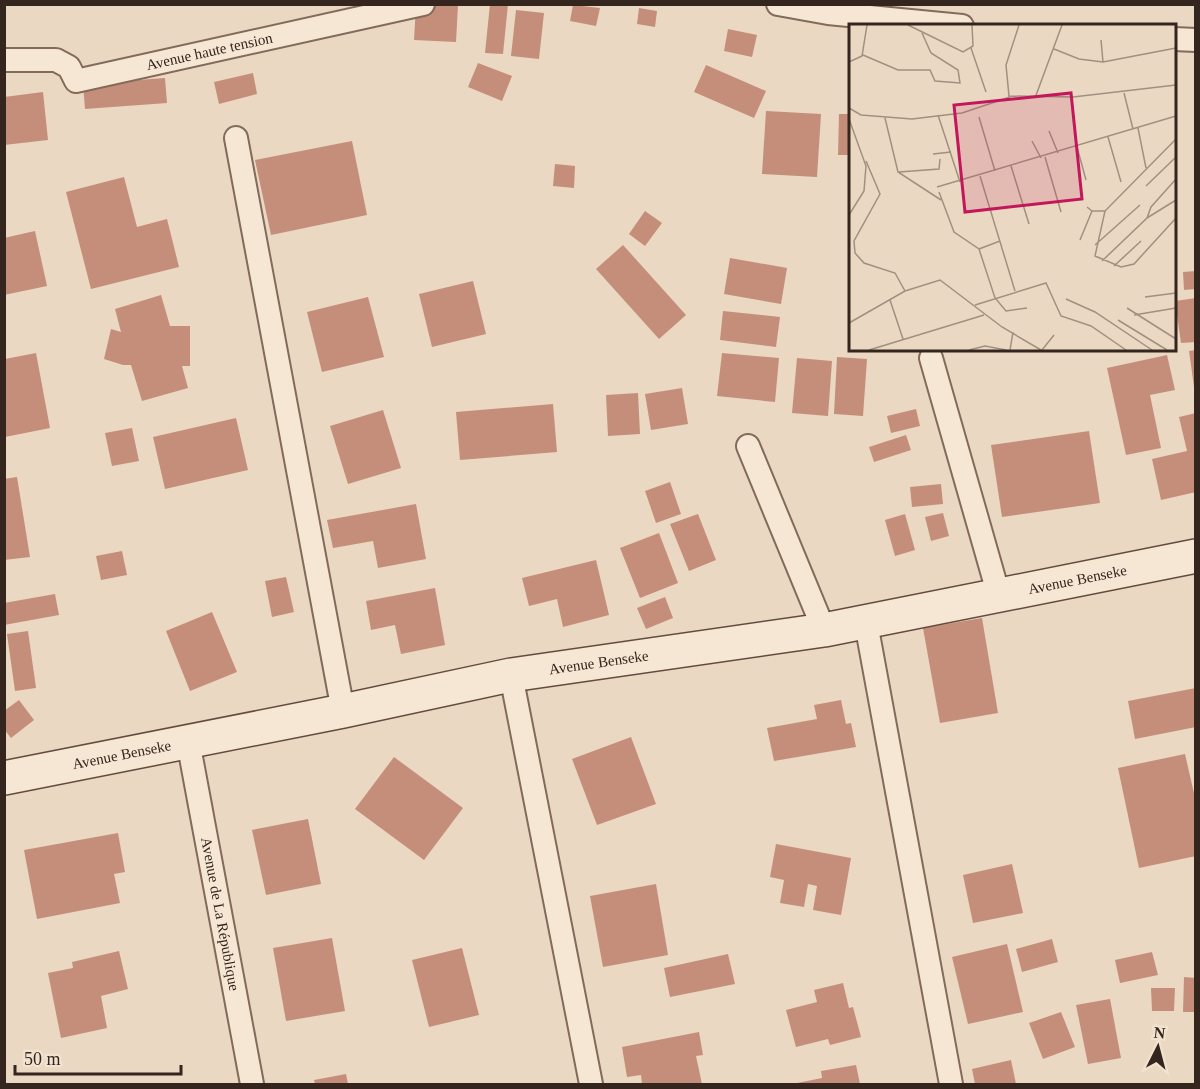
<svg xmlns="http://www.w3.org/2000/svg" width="1200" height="1089" font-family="'Times New Roman',serif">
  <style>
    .building { fill: #c58e7b }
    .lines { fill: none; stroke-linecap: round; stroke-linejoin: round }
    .street-casing { stroke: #836a5b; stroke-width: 26 }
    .secondary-casing { stroke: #644b3e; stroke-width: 36 }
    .street { stroke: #f6e7d5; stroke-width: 22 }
    .secondary { stroke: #f6e7d5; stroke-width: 33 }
    .labels { text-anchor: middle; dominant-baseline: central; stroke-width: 6; stroke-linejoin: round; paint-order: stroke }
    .street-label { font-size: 15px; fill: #34251e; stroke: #f2e3d1 }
    .inset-road { fill: none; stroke: #a19080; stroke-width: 1.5 }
    .view { fill: #c2185b; fill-opacity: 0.15; stroke: #c2185b; stroke-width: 3 }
    .inset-edge { fill: none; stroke: #34251e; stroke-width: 3 }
  </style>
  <rect width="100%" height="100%" fill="#ead8c2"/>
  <g class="building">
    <polygon points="490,4 508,4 503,54 485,53"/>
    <polygon points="416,5 458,5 456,42 414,40"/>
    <polygon points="573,5 600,8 596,26 570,21"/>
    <polygon points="639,8 657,11 655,27 637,24"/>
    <polygon points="516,10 544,13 539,59 511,56"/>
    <polygon points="728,29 757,35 752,57 724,51"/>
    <polygon points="478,63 512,76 502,101 468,87"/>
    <polygon points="706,65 766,91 754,118 694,92"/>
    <polygon points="253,73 257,94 219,104 214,82"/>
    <polygon points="165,78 167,103 85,109 83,84"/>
    <polygon points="43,92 48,140 4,145 4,97"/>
    <polygon points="766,111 821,114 817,177 762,174"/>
    <polygon points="839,114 850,114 850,155 838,155"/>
    <polygon points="352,141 367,215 271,235 255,160"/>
    <polygon points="555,164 575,166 574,188 553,186"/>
    <polygon points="124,177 137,227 167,219 179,267 91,289 66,192"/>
    <polygon points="645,211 662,223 645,246 629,234"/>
    <polygon points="35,231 47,286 4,295 4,238"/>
    <polygon points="623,245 686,315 659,339 596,269"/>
    <polygon points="730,258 787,268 781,304 724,294"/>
    <polygon points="1196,271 1196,289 1184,290 1183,272"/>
    <polygon points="473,281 486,334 432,347 419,294"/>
    <polygon points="161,295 170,326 190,326 190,366 182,366 188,388 142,401 131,365 123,365 104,359 111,329 121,332 115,309"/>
    <polygon points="368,297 384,357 322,372 307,312"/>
    <polygon points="1196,298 1196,342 1181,343 1175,301"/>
    <polygon points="723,311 780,317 776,347 720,340"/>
    <polygon points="1196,350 1196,387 1194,387 1189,351"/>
    <polygon points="36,353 50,428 5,437 5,359"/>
    <polygon points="722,353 779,358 775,402 717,396"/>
    <polygon points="1167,355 1175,390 1150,395 1161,448 1126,455 1107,368"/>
    <polygon points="837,357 867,359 863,416 834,414"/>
    <polygon points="797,358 832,361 828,416 792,413"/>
    <polygon points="682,388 688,424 651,430 645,394"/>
    <polygon points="638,393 640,434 608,436 606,395"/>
    <polygon points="553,404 557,452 460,460 456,412"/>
    <polygon points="916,409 920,426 891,433 887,416"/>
    <polygon points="383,410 401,468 348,484 330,426"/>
    <polygon points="1196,413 1196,492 1161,500 1152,459 1187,451 1179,417"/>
    <polygon points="236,418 248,470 165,489 153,437"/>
    <polygon points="132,428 139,461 112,466 105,433"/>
    <polygon points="1089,431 1100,503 1002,517 991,445"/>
    <polygon points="906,435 911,450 874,462 869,447"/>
    <polygon points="17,477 30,557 4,560 4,479"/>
    <polygon points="670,482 681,514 656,523 645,491"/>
    <polygon points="941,484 943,504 912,507 910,487"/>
    <polygon points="416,504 426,559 378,568 373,541 333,548 327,520"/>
    <polygon points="943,513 949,536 931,541 925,517"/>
    <polygon points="698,514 716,560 689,571 670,524"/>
    <polygon points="905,514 915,550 895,556 885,520"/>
    <polygon points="659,533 678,583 640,598 620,548"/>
    <polygon points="122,551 127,575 101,580 96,556"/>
    <polygon points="596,560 609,615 563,627 557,599 529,606 522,578"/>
    <polygon points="286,577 294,612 272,617 265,581"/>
    <polygon points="435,588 445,645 401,654 395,625 371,630 366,601"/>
    <polygon points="55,594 59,615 4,625 4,603"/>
    <polygon points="665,597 673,618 646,629 637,608"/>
    <polygon points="212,612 237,672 190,691 166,631"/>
    <polygon points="982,618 998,713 940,723 923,628"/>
    <polygon points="28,631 36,688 15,691 7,634"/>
    <polygon points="1196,688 1196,727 1135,739 1128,701"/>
    <polygon points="19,700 34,720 11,738 4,729 4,711"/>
    <polygon points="841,700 846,724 851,723 856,747 774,761 767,728 817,719 814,705"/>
    <polygon points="631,737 656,804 597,825 572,759"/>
    <polygon points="1185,754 1196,802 1196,856 1139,868 1118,768"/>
    <polygon points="394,757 463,808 424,860 355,809"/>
    <polygon points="308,819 321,884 266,895 252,830"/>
    <polygon points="118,833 125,872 114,874 120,903 37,919 24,850"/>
    <polygon points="776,844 851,858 841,915 813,910 817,886 808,884 804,907 780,903 784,880 770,877"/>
    <polygon points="1012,864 1023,913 973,923 963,875"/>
    <polygon points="656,884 668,955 603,967 590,896"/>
    <polygon points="332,938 345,1011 286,1021 273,948"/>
    <polygon points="1052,939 1058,962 1022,972 1016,949"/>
    <polygon points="1007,944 1023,1012 968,1024 952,957"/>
    <polygon points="462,948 479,1015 429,1027 412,960"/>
    <polygon points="119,951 128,989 101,996 107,1028 61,1038 48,973 73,968 72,962"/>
    <polygon points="1152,952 1158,975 1120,983 1115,960"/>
    <polygon points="728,954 735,984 670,997 664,968"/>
    <polygon points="1184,977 1196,978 1196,1012 1183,1012"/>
    <polygon points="843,983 849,1008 853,1007 861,1037 830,1045 828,1039 796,1047 786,1010 817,1002 814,990"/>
    <polygon points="1151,988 1175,988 1174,1011 1152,1011"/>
    <polygon points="1110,999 1121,1058 1088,1064 1076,1005"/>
    <polygon points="1061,1012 1075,1047 1043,1059 1029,1023"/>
    <polygon points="699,1032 703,1055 696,1056 702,1084 642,1084 641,1075 627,1077 622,1047"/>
    <polygon points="1011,1060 1016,1084 975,1084 972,1069"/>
    <polygon points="856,1065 860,1084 792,1084 822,1078 821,1071"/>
    <polygon points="346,1074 348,1084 315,1084 314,1080"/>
  </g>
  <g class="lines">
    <defs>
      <g id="street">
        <polyline points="778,4 828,13 962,26"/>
        <polyline points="1174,39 1196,40"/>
        <path id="s1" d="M4 60H56L69 67 76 81 423 4"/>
        <polyline points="236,138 343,711"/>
        <polyline points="931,358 999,596"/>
        <polyline points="748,446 824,630"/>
        <polyline points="866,623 951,1084"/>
        <polyline points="511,675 591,1084"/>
        <path id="s2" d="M188 741 252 1084"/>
      </g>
      <g id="secondary">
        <path id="s3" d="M4 778 343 711 511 675 824 630 1196 556"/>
      </g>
    </defs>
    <use href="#street" class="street-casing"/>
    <use href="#secondary" class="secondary-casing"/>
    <use href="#street" class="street"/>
    <use href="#secondary" class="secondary"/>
  </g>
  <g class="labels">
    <g class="street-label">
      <text stroke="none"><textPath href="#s1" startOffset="219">Avenue haute tension</textPath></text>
      <text stroke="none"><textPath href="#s3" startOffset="1092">Avenue Benseke</textPath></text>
      <text stroke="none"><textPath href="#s3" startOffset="606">Avenue Benseke</textPath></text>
      <text stroke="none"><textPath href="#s3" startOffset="120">Avenue Benseke</textPath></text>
      <text stroke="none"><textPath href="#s2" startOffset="176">Avenue de La République</textPath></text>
    </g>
  </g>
  <g transform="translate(849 24)">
    <rect width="327" height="327" fill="#ead8c2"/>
    <path class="inset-road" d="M59 1 114 28 124 22 123 1M170 1 157 41 160 72 224 73 327 61M252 16 254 38M122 24 137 68M205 25 230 35 254 38 327 24M14 31 49 46H81L86 57 111 59 109 46 82 29 73 9M0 38 13 32 18 1M275 69 284 105M186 74 213 1M0 84 12 91 63 95 113 89 161 73M89 91 111 158M130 93 146 147M36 94 49 148 92 176M0 95 17 142 15 167 0 191M289 104 297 144M200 107 209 129M259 113 272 158M327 115 256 187 246 232 272 243 285 240 327 194M183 117 192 134M228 123 237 156M84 130 102 128M196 133 212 188M17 137 31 170 5 217 6 229 15 239 46 249 56 267M162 142 180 200M50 148 90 145 91 135M131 152 166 267M297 162 327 133M88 163 327 92M90 168 105 208 130 225 146 274 157 287 178 284M238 183 243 187H256M298 194 327 176M231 216 243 187M246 221 291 181M130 225 151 217M253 237 298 194 302 183 327 155M265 242 292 217M296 273 327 269M217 275 246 288 303 326M41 276 54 315M126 281 197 259 212 292 242 302 277 326M278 284 327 315M285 291 327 284M269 296 318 326M0 299 56 267 91 256 153 303 192 326M20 326 135 291M120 326 136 322 157 326M161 326 164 308M193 326 205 311"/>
    <path class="view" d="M222 69 233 175 116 188 105 81Z"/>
    <rect width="327" height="327" class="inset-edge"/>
  </g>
  <rect width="1200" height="1089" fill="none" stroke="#34251e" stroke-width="12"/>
  <g transform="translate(1158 1047) rotate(6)" stroke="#f2e3d1" stroke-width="4.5" paint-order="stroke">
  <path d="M0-4.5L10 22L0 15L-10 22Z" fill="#34251e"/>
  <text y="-9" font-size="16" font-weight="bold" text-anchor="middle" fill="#34251e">N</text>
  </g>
  <path d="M15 1065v9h166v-9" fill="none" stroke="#34251e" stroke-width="3"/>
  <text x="24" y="1065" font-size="18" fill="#34251e" stroke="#f2e3d1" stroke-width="4.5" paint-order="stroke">50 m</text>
</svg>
